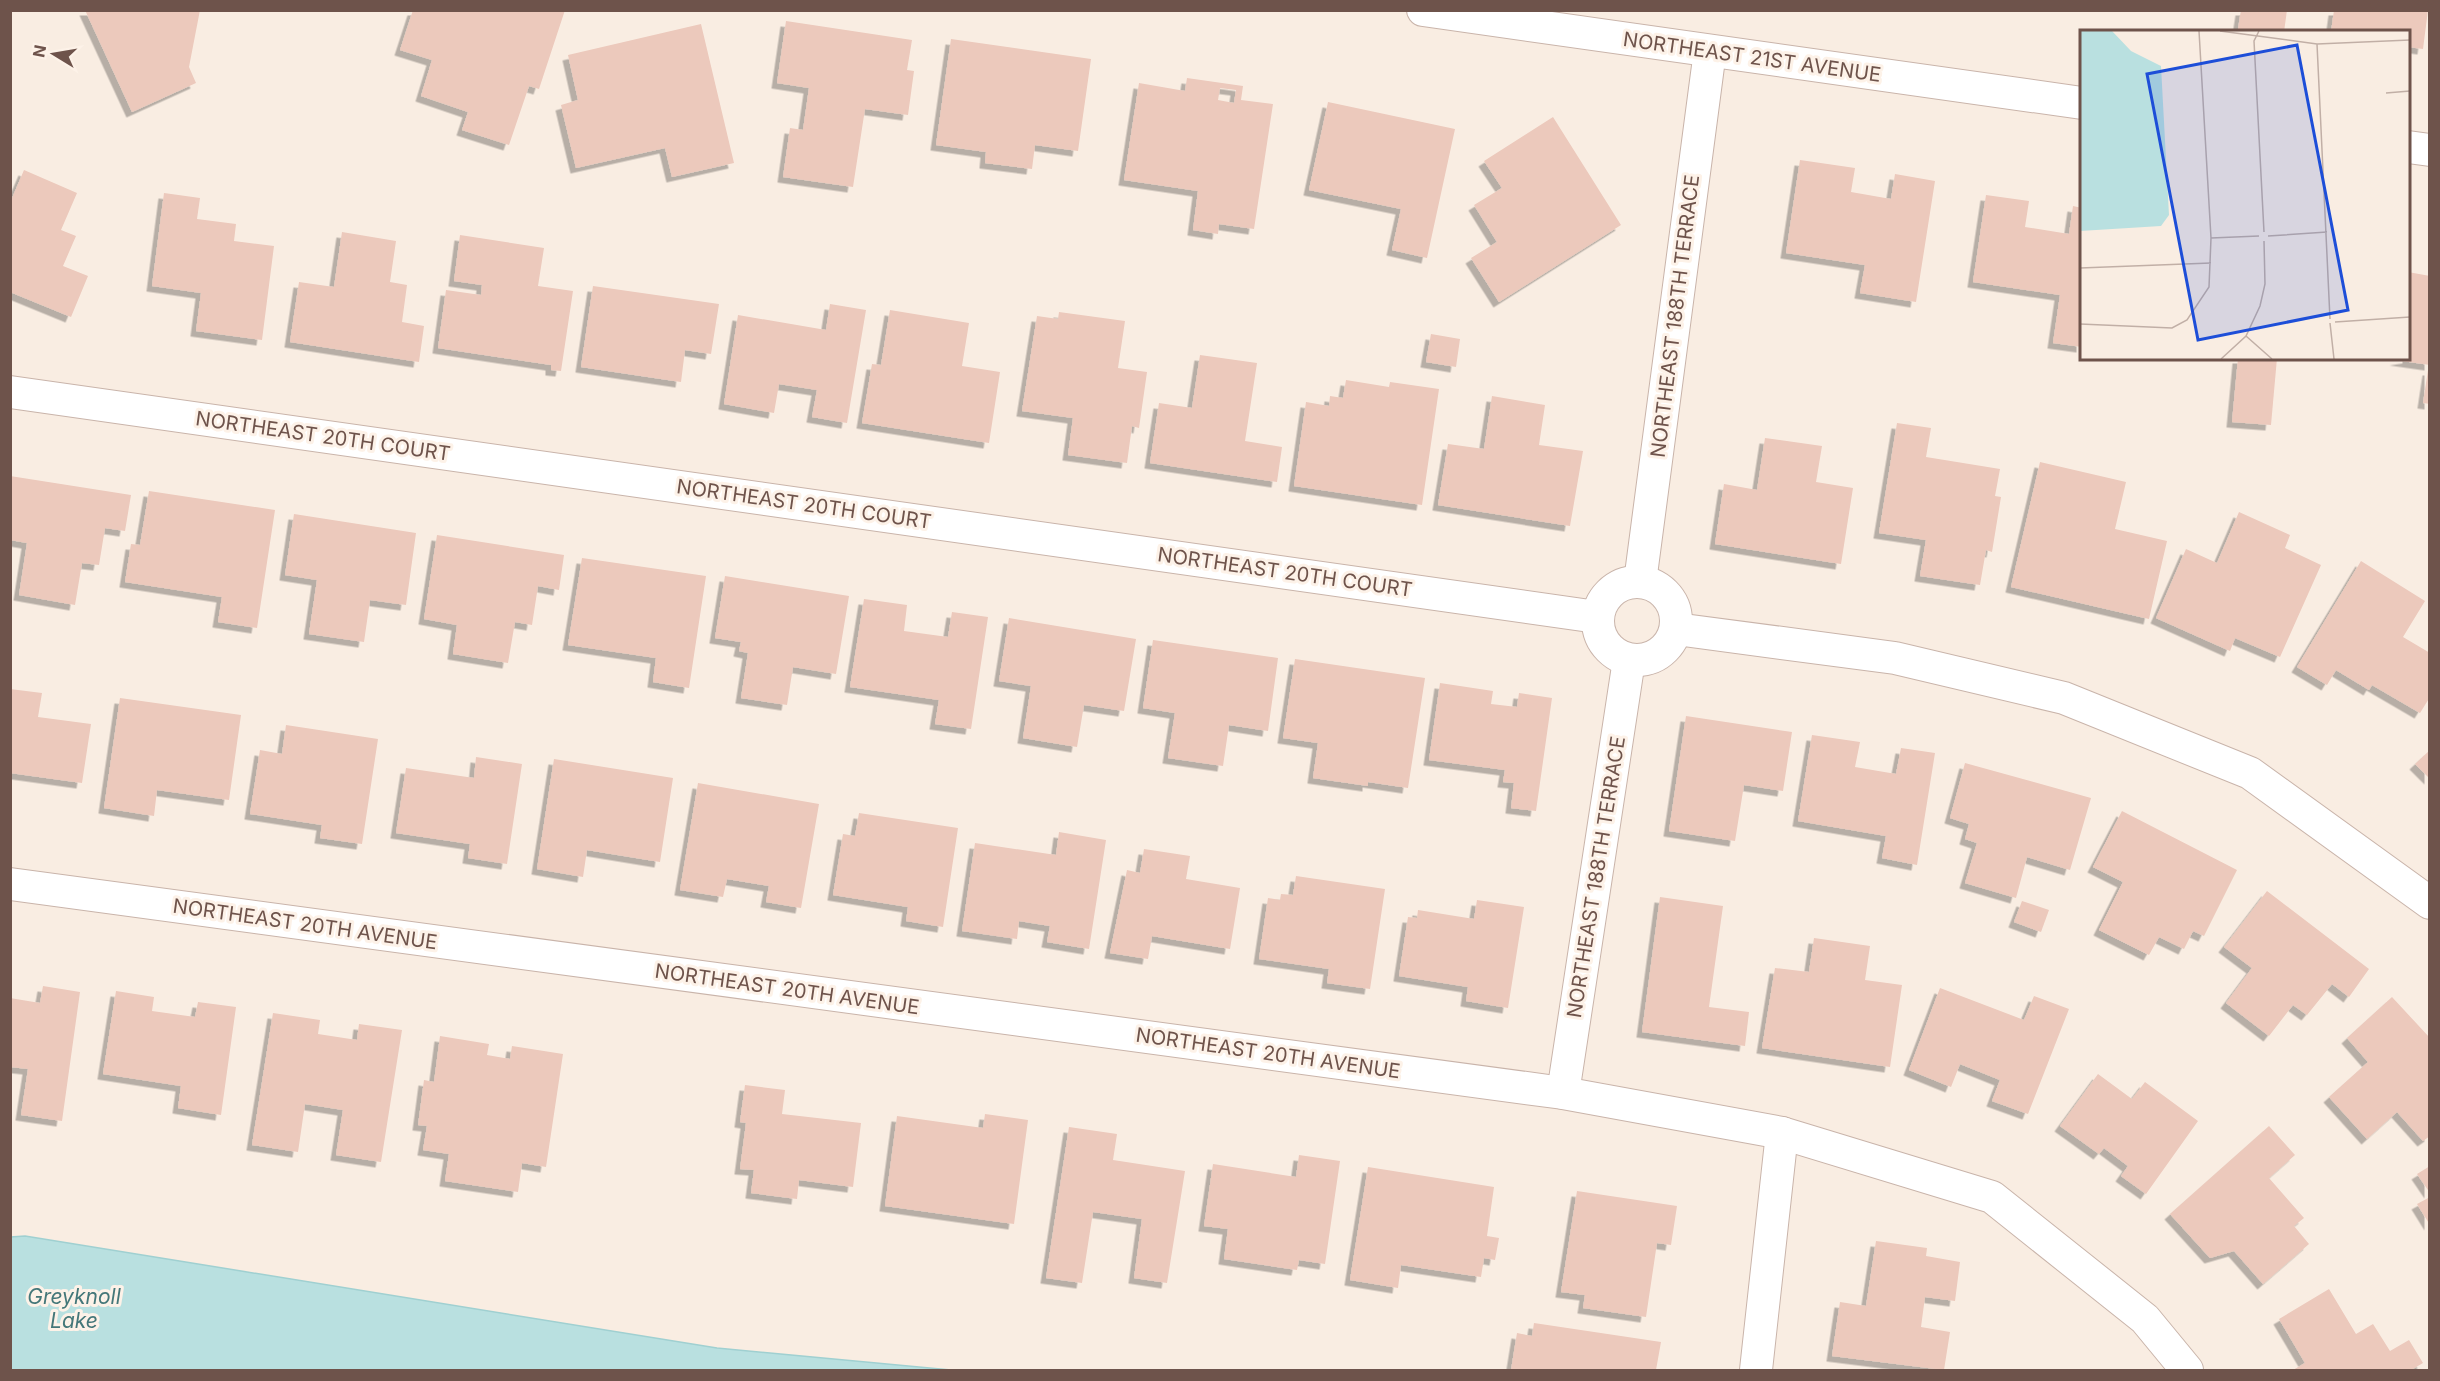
<svg xmlns="http://www.w3.org/2000/svg" width="2440" height="1381" font-family="Inter,sans-serif">
  <style>
    .water { fill: #b9e0e0; stroke: #a0d0d1; stroke-width: 1.5 }
    .building { fill: #ecc9bc; fill-rule: evenodd; filter: url(#shadow) }
    .lines { fill: none; stroke-linecap: round; stroke-linejoin: round }
    .street-casing { stroke: #c9b4aa; stroke-width: 34 }
    .street { stroke: #fff; stroke-width: 32 }
    .labels { text-anchor: middle; dominant-baseline: central; stroke-width: 6; stroke-linejoin: round; paint-order: stroke }
    .street-label { font-size: 20px; fill: #6e534b; stroke: #fdf2e8 }
    .water-label { font-size: 21px; font-style: italic; fill: #447779; stroke: #fdf2e8 }
    .inset-road { fill: none; stroke: #c1afa6; stroke-width: 1.5 }
    .view { fill: #1d4ed8; fill-opacity: 0.15; stroke: #1d4ed8; stroke-width: 3 }
    .inset-edge { fill: none; stroke: #6e534b; stroke-width: 3 }
  </style>
  <defs>
    <filter id="shadow"><feDropShadow dx="-5.5" dy="5.5" stdDeviation="0" flood-color="#0004"/></filter>
  </defs>
  <rect width="100%" height="100%" fill="#f9ede2"/>
  <polygon class="water" points="25,1236 717,1348 951,1370 11,1370 11,1237"/>
  <g class="building">
    <polygon points="85,10 200,10 189,67 196,83 132,112"/>
    <polygon points="413,10 565,10 539,89 529,86 509,145 462,130 468,112 421,96 432,60 400,50"/>
    <polygon points="2241,10 2287,10 2284,32 2238,29"/>
    <polygon points="2334,10 2428,10 2423,49 2408,47 2408,32 2331,32"/>
    <polygon points="786,21 912,40 907,70 914,71 908,115 865,109 853,187 783,177 790,128 803,130 809,88 777,83"/>
    <polygon points="701,24 734,163 672,177 665,148 576,168 561,105 578,100 568,55"/>
    <polygon points="951,39 1091,59 1078,151 1035,145 1032,169 985,163 986,152 936,145"/>
    <path d="M1187 78 1243 86 1241 100 1273 104 1254 229 1219 224 1218 234 1193 230 1198 191 1124 180 1139 83 1185 91ZM1220 88 1236 90 1234 103 1218 100Z"/>
    <polygon points="1328,102 1455,129 1427,258 1392,250 1401,209 1309,190"/>
    <polygon points="1553,117 1621,225 1499,302 1471,258 1497,242 1474,205 1502,188 1484,161"/>
    <polygon points="1800,160 1855,168 1851,192 1891,199 1895,174 1935,181 1916,302 1860,293 1865,265 1786,253"/>
    <polygon points="24,170 77,193 61,230 76,236 63,266 88,276 71,317 10,292 10,203"/>
    <polygon points="164,193 200,198 197,219 236,224 234,241 274,246 262,340 196,331 201,293 152,286"/>
    <polygon points="1986,195 2029,201 2025,227 2069,234 2073,206 2082,208 2082,347 2053,343 2060,295 1973,282"/>
    <polygon points="342,232 396,241 390,282 407,285 402,322 424,326 419,362 290,342 299,282 334,287"/>
    <polygon points="460,235 544,248 538,286 573,291 561,371 551,370 551,365 438,348 446,290 481,295 482,285 454,281"/>
    <polygon points="2408,272 2430,276 2430,365 2395,360 2408,358"/>
    <polygon points="593,286 719,304 711,354 685,350 681,382 581,367"/>
    <polygon points="830,304 866,310 847,423 812,417 817,390 779,384 774,413 724,404 738,315 826,330"/>
    <polygon points="890,310 969,323 962,366 1000,372 989,443 862,423 872,364 881,365"/>
    <polygon points="1059,312 1125,321 1118,368 1147,372 1139,428 1132,426 1127,463 1068,455 1073,418 1022,411 1037,316 1058,319"/>
    <polygon points="1431,334 1460,339 1456,367 1426,362"/>
    <polygon points="1200,355 1257,363 1245,441 1282,447 1277,482 1150,463 1159,403 1192,408"/>
    <polygon points="2238,358 2277,358 2271,425 2232,422"/>
    <polygon points="2428,370 2430,370 2430,404 2423,403"/>
    <polygon points="1346,380 1389,387 1390,382 1439,389 1422,505 1294,486 1306,402 1329,406 1330,396 1343,398"/>
    <polygon points="1492,396 1545,405 1539,445 1583,451 1570,526 1438,505 1448,444 1484,449"/>
    <polygon points="1897,423 1931,428 1926,457 2000,469 1995,496 2001,497 1992,552 1986,550 1980,585 1920,576 1926,540 1879,533"/>
    <polygon points="1765,438 1822,446 1816,482 1853,488 1841,564 1715,544 1724,484 1757,490"/>
    <polygon points="2040,462 2126,482 2115,529 2167,541 2149,619 2011,587"/>
    <polygon points="10,476 131,495 125,531 105,528 99,565 82,563 75,605 19,595 27,543 10,540"/>
    <polygon points="149,491 275,510 257,628 218,622 222,597 125,582 131,544 140,545"/>
    <polygon points="2239,512 2290,535 2285,548 2321,565 2280,657 2235,638 2230,651 2156,618 2186,549 2217,563"/>
    <polygon points="294,514 416,533 406,605 370,600 364,642 309,634 317,580 285,575"/>
    <polygon points="437,535 564,555 559,590 538,586 532,625 515,622 508,663 453,654 457,625 424,619"/>
    <polygon points="582,558 706,576 689,688 653,682 656,658 568,645"/>
    <polygon points="2361,561 2425,601 2403,637 2430,653 2430,697 2420,713 2372,685 2369,690 2336,670 2327,685 2297,667"/>
    <polygon points="725,576 849,596 836,674 793,667 787,705 741,698 748,653 739,651 741,642 715,638"/>
    <polygon points="864,599 907,605 904,631 948,637 952,612 988,617 971,729 935,724 939,700 850,687"/>
    <polygon points="1009,618 1136,639 1124,711 1084,705 1077,747 1023,738 1031,686 999,681"/>
    <polygon points="1153,640 1278,658 1268,731 1229,725 1223,766 1168,758 1175,713 1143,708"/>
    <polygon points="1295,659 1425,678 1408,788 1368,782 1368,786 1313,778 1318,743 1283,738"/>
    <polygon points="1440,683 1493,691 1491,704 1517,707 1519,693 1552,698 1536,811 1511,808 1514,783 1503,782 1505,770 1429,760"/>
    <polygon points="10,689 42,693 38,717 91,724 82,783 10,773"/>
    <polygon points="120,698 241,715 229,800 157,790 154,816 104,808"/>
    <polygon points="1686,716 1792,732 1783,791 1744,785 1735,841 1669,831"/>
    <polygon points="286,725 378,739 362,844 320,838 322,825 250,814 260,750 282,754"/>
    <polygon points="1812,735 1860,742 1855,767 1896,774 1901,748 1935,753 1917,865 1882,858 1886,836 1798,821"/>
    <polygon points="2430,750 2430,779 2415,764"/>
    <polygon points="476,757 522,764 507,864 468,858 470,844 396,833 406,768 474,778"/>
    <polygon points="554,759 673,778 660,862 587,850 583,877 537,869"/>
    <polygon points="1965,763 2091,798 2070,870 2027,857 2016,898 1965,883 1977,843 1965,839 1969,824 1950,818"/>
    <polygon points="698,783 819,804 801,908 766,902 769,886 727,879 723,897 680,890"/>
    <polygon points="2122,811 2237,870 2204,936 2193,931 2184,949 2159,937 2149,955 2099,930 2123,882 2093,867"/>
    <polygon points="859,813 958,828 943,927 906,921 908,907 833,895 843,834 855,836"/>
    <polygon points="1059,832 1106,840 1089,949 1047,942 1050,926 1019,921 1017,939 962,931 975,843 1056,855"/>
    <polygon points="1144,849 1190,856 1186,879 1240,888 1230,949 1152,936 1148,959 1110,953 1127,870 1140,873"/>
    <polygon points="1296,876 1385,889 1370,989 1327,983 1329,969 1259,959 1268,898 1280,900 1281,894 1293,895"/>
    <polygon points="2267,891 2369,969 2349,997 2332,984 2307,1015 2293,1005 2269,1036 2226,1003 2252,968 2224,947"/>
    <polygon points="1660,897 1723,906 1709,1007 1749,1012 1745,1046 1642,1032"/>
    <polygon points="1477,900 1524,907 1508,1008 1466,1001 1468,987 1399,976 1408,917 1417,918 1418,910 1474,919"/>
    <polygon points="2022,901 2049,910 2041,932 2014,922"/>
    <polygon points="1814,938 1870,946 1865,980 1902,985 1890,1067 1762,1048 1775,968 1809,972"/>
    <polygon points="43,986 80,992 62,1121 21,1115 28,1069 10,1067 10,998 40,1003"/>
    <polygon points="1940,988 2024,1020 2034,996 2069,1009 2028,1114 1992,1101 2000,1080 1960,1064 1951,1087 1909,1070"/>
    <polygon points="116,991 154,997 152,1011 195,1017 198,1002 236,1007 221,1115 178,1108 181,1086 103,1074"/>
    <polygon points="2392,997 2430,1038 2430,1136 2423,1141 2397,1112 2367,1139 2329,1097 2368,1062 2347,1038"/>
    <polygon points="273,1013 320,1020 318,1034 357,1040 359,1024 402,1030 381,1162 336,1155 343,1110 305,1104 298,1152 252,1145"/>
    <polygon points="440,1036 489,1044 487,1055 510,1059 512,1046 563,1054 546,1167 522,1163 518,1192 445,1181 449,1154 423,1150 427,1126 418,1125 421,1103 424,1080 434,1082"/>
    <polygon points="2098,1074 2132,1099 2145,1082 2198,1121 2146,1194 2121,1176 2128,1166 2104,1148 2099,1154 2060,1126"/>
    <polygon points="745,1085 785,1090 782,1114 861,1123 853,1187 799,1180 797,1199 751,1193 754,1170 740,1169 746,1123 740,1122"/>
    <polygon points="985,1114 1028,1120 1014,1224 885,1206 897,1116 983,1128"/>
    <polygon points="2269,1126 2295,1155 2269,1178 2304,1218 2294,1226 2309,1244 2263,1284 2234,1251 2210,1258 2170,1214"/>
    <polygon points="1069,1127 1117,1134 1113,1160 1185,1171 1167,1283 1134,1278 1142,1219 1093,1212 1082,1283 1046,1278"/>
    <polygon points="1299,1155 1340,1161 1325,1264 1299,1260 1297,1270 1224,1259 1228,1229 1204,1226 1213,1164 1296,1177"/>
    <polygon points="2430,1166 2430,1193 2417,1174"/>
    <polygon points="1368,1167 1494,1187 1487,1236 1499,1238 1495,1260 1484,1258 1481,1277 1401,1265 1398,1288 1350,1280"/>
    <polygon points="1577,1191 1677,1206 1671,1245 1657,1243 1646,1317 1583,1308 1585,1295 1561,1292"/>
    <polygon points="2430,1197 2430,1225 2417,1204"/>
    <polygon points="1876,1241 1927,1248 1926,1256 1960,1262 1955,1301 1925,1297 1921,1327 1950,1332 1944,1370 1832,1356 1840,1302 1866,1306"/>
    <polygon points="2329,1289 2356,1334 2373,1324 2390,1351 2409,1340 2423,1363 2411,1370 2293,1370 2305,1363 2279,1319"/>
    <polygon points="1534,1323 1661,1342 1656,1370 1511,1370 1517,1333 1532,1336"/>
  </g>
  <g class="lines">
    <defs>
      <g id="street">
        <polyline points="1423,10 2082,103"/>
        <polyline points="2408,147 2430,150"/>
        <polyline points="10,392 1597,617"/>
        <circle cx="1637" cy="621" r="39"/>
        <polyline points="1640,582 1710,51"/>
        <polyline points="1676,629 1895,658 2064,698 2250,773 2430,903"/>
        <polyline points="10,884 1563,1093 1782,1133 1992,1197 2145,1319 2187,1370"/>
        <polyline points="1563,1093 1629,660"/>
        <polyline points="1756,1370 1782,1133"/>
      </g>
    </defs>
    <use href="#street" class="street-casing"/>
    <use href="#street" class="street"/>
  </g>
  <g class="labels">
    <g class="street-label">
      <text transform="translate(1752 57) rotate(8)">NORTHEAST 21ST AVENUE</text>
      <text transform="translate(1675 316) rotate(-83)">NORTHEAST 188TH TERRACE</text>
      <text transform="translate(323 436) rotate(8)">NORTHEAST 20TH COURT</text>
      <text transform="translate(804 504) rotate(8)">NORTHEAST 20TH COURT</text>
      <text transform="translate(1285 572) rotate(8)">NORTHEAST 20TH COURT</text>
      <text transform="translate(1596 877) rotate(-81)">NORTHEAST 188TH TERRACE</text>
      <text transform="translate(305 924) rotate(8)">NORTHEAST 20TH AVENUE</text>
      <text transform="translate(787 989) rotate(8)">NORTHEAST 20TH AVENUE</text>
      <text transform="translate(1268 1053) rotate(8)">NORTHEAST 20TH AVENUE</text>
    </g>
    <g class="water-label">
      <text x="74" y="1296">Greyknoll<tspan x="74" dy="24">Lake</tspan></text>
    </g>
  </g>
  <g transform="translate(2080 30)">
    <rect width="330" height="330" fill="#f9ede2"/>
    <path d="M0 1H32L51 21 81 36 89 185 81 196 0 201Z" fill="#b9e0e0"/>
    <path class="inset-road" d="M140 1 237 14 330 10M179 1 174 11 184 202M237 14 250 289M306 63 330 61M188 206 247 202M131 208 179 206M0 238 131 233M255 292 330 287M250 293 254 329M0 294 92 298 107 290 129 257 131 208 119 1M166 306 192 329M141 329 166 306 180 276 185 254 184 211"/>
    <path class="view" d="M217 15 268 280 118 310 67 44Z"/>
    <rect width="330" height="330" class="inset-edge"/>
  </g>
  <rect width="2440" height="1381" fill="none" stroke="#6e534b" stroke-width="24"/>
  <g transform="translate(54 54) rotate(281)" stroke="#fdf2e8" stroke-width="4.5" paint-order="stroke">
  <path d="M0-4.5L10 22L0 15L-10 22Z" fill="#6e534b"/>
  <text y="-9" font-size="16" font-weight="bold" text-anchor="middle" fill="#6e534b">N</text>
  </g>
</svg>
